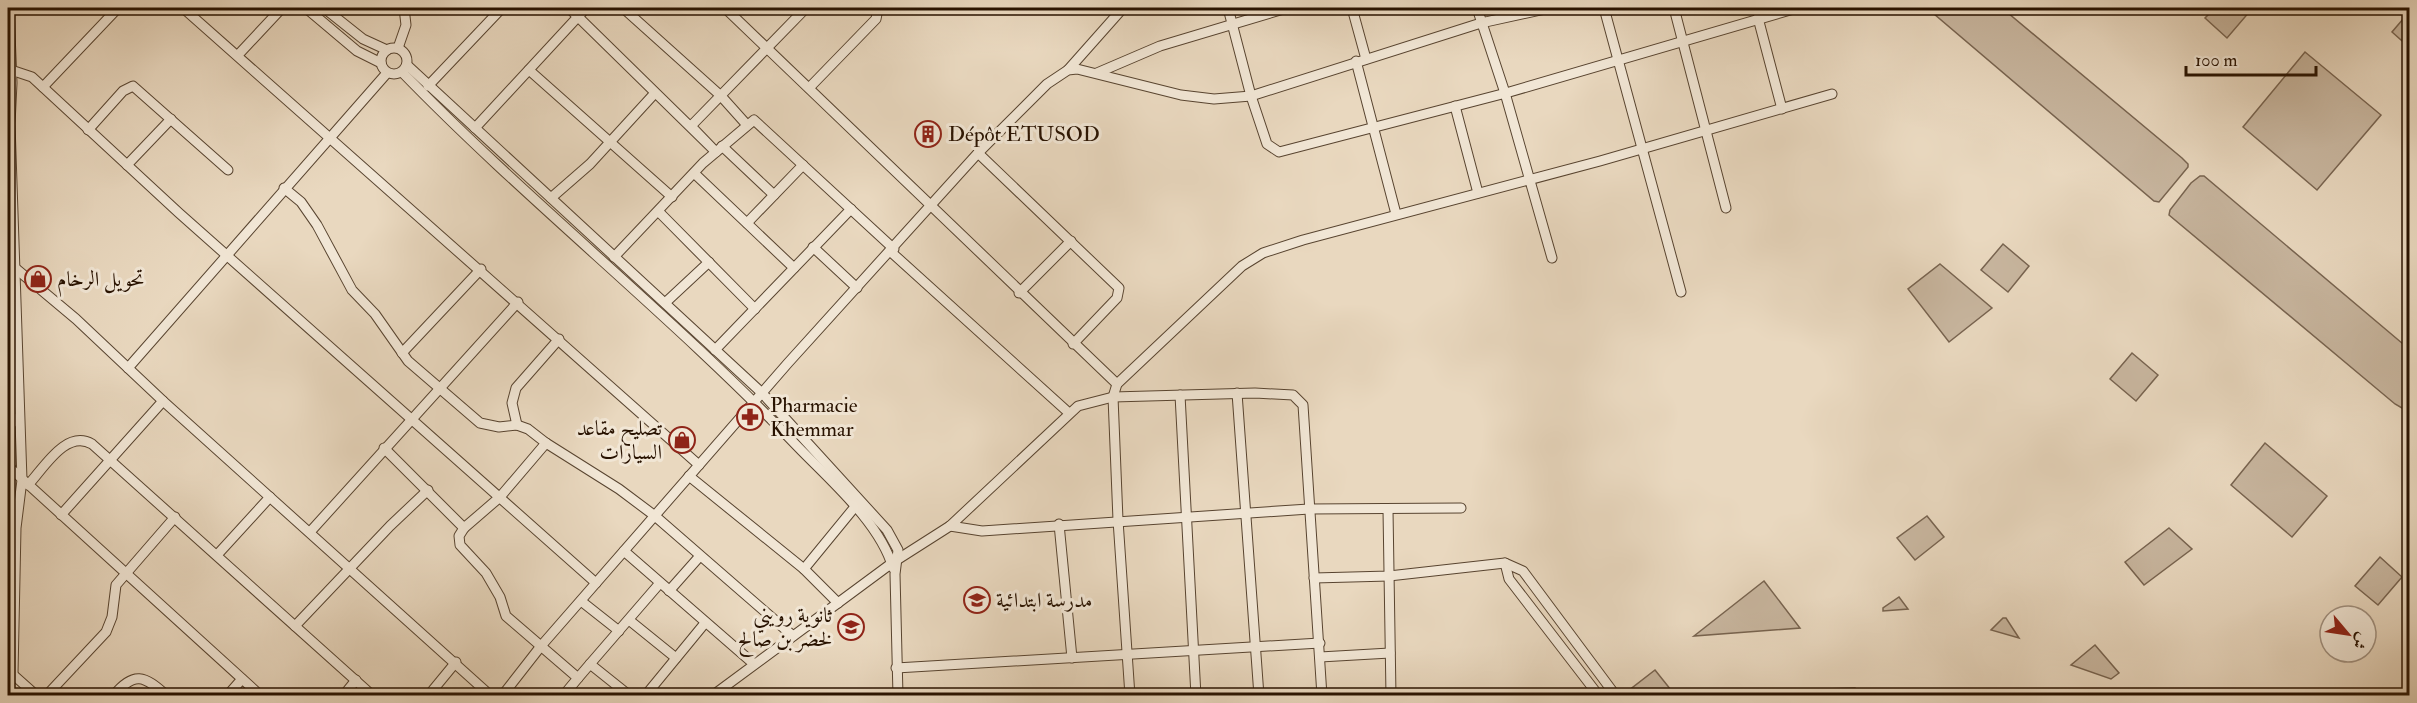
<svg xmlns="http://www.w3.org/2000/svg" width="2417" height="703" font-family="'IM FELL Double Pica',Amiri,serif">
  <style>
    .green { fill: #c8b69f; stroke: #786450; stroke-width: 1.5 }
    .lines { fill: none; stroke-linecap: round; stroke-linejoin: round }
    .minor-casing { stroke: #584430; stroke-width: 11 }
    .minor { stroke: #f1e6d5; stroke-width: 9 }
    .labels { text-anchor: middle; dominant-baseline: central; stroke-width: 6; stroke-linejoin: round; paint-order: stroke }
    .poi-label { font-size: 21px; fill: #281200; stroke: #f1e6d5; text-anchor: start }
  </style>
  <rect width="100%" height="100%" fill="#e9d8bf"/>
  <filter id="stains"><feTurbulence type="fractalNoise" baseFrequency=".00333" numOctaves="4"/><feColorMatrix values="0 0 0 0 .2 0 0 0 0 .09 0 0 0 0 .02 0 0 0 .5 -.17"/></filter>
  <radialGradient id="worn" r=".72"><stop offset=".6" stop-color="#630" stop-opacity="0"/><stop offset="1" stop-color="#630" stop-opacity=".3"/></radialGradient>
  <g class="green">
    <polygon points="1927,8 2002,8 2182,158 2188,164 2188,167 2159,202 2154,201"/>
    <polygon points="2215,8 2248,8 2251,10 2227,38 2205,18"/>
    <polygon points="2409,12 2409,47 2392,32"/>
    <polygon points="2305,52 2381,115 2317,190 2243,127"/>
    <polygon points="2200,176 2204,176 2409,349 2409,402 2402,408 2395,404 2169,215 2170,210 2191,183"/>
    <polygon points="2003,244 2029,266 2008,292 1981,270"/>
    <polygon points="1940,264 1992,308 1949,342 1908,289"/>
    <polygon points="2132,353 2158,375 2136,401 2110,379"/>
    <polygon points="2265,443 2327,496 2292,537 2231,485"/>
    <polygon points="1927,516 1944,537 1915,560 1897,538"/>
    <polygon points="2169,528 2192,549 2144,585 2125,562"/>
    <polygon points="2380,557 2402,577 2378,605 2355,586"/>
    <polygon points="1764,581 1800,628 1694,636"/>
    <polygon points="1899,597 1908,609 1883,611 1883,608"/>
    <polygon points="2003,618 2006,618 2019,638 1991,630"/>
    <polygon points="2095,645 2119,673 2111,679 2071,665"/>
    <polygon points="1655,670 1675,695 1631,695 1628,691"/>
    <polygon points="1855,688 1861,695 1831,695 1826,689"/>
  </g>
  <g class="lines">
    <defs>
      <g id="minor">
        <polyline points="9,8 12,83 10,124 22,480 16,528 13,674"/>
        <polyline points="183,8 699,465"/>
        <polyline points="306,8 357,51 381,63"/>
        <polyline points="324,8 363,39 387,50"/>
        <polyline points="569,8 716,152 691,126 806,8"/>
        <polyline points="623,8 721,96 747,125"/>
        <polyline points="725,8 1117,384"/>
        <polyline points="1228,8 1251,96 1267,144 1279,152 1506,93 1797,8"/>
        <polyline points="1352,8 1366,59"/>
        <polyline points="1477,8 1505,93 1552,258"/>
        <polyline points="1604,8 1681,292"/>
        <polyline points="1674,8 1726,208"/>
        <polyline points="1758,18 1782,109"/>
        <circle cx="394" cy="61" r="13"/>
        <polyline points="398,48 406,25 404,8"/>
        <polyline points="238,55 282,8"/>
        <polyline points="1356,61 1396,214"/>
        <polyline points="407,65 762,393 887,530 898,550 895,574 898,696"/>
        <polyline points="8,69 32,77 179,213 596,583"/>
        <polyline points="529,70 672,197"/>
        <polyline points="1068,70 1123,8"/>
        <path d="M402 72C529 203 673 316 799 448 831 481 880 523 893 568"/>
        <polyline points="1097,73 1160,46 1287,8"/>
        <polyline points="428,86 502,8"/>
        <polyline points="43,87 118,8"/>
        <polyline points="809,88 876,19 877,14 873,8"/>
        <polyline points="1455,106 1478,193"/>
        <polyline points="475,128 586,8"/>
        <polyline points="88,130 123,91 133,86 228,170"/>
        <polyline points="722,146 774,195"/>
        <polyline points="978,153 1119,288 1117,298 1073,344"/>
        <polyline points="127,165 171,119"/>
        <polyline points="694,173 794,268"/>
        <polyline points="284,188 301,202 317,225 352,290 375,314 408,361 480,423 499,427 517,425 528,429 546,443 619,489 655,516 793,636"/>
        <polyline points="551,198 590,164 655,93"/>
        <polyline points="659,212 755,309"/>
        <polyline points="747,223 803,165"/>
        <polyline points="813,247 857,288"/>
        <polyline points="891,252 1069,413"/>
        <polyline points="614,257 703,163 754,120 894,249"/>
        <polyline points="8,262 76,319 163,401 491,696"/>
        <polyline points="1019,293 1071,241"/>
        <polyline points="665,303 709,262"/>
        <polyline points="715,350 851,209"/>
        <polyline points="402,353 481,269"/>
        <polyline points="128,368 387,73"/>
        <polyline points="1237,393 1259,696"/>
        <polyline points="1180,395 1196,696"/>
        <polyline points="517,425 512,403 516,388 559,339"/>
        <polyline points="8,427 19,417"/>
        <polyline points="384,448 464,528 500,497 546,443"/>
        <polyline points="8,466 261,696"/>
        <polyline points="689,476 804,569 838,603"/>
        <path d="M28 485C44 468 66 429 92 444L373 696"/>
        <polyline points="1388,510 1391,696"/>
        <polyline points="61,515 163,401"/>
        <polyline points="1059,524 1072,658"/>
        <polyline points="950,526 982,531 1309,509 1461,508"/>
        <polyline points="464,528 459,536 460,545 486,573 500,597 506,616 578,678 590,664 630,696"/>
        <polyline points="310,532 518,302"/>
        <polyline points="624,551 754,664"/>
        <polyline points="217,555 270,497"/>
        <polyline points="1505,563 1509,579 1599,696"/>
        <polyline points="804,569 854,508"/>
        <polyline points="1314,578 1389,576 1505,563 1523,571 1616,696"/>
        <polyline points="669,591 700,556"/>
        <polyline points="581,601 619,631"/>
        <polyline points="629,620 676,658"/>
        <polyline points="295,626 390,526 428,490"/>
        <polyline points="1320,657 1390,653"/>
        <polyline points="590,664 660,583"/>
        <polyline points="896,668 1320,643"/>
        <polyline points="9,671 37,696"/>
        <polyline points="46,696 106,632 112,617 116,585 175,517"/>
        <path d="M113 696C134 671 144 675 167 696"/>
        <polyline points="227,696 242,679"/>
        <polyline points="343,696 356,680"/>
        <polyline points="428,696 456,662"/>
        <polyline points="502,696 541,646 788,363 978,153 1047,84 1068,70 1077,69 1181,95 1214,99 1251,96 1481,23 1550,8"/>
        <polyline points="563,696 578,678"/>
        <polyline points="645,696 705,623"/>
        <polyline points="712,696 892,563 950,526 1078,406 1113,397 1255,393 1293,395 1303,405 1322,696"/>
        <polyline points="1130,696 1118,520 1113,397 1117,384 1242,266 1263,253 1303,240 1600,161 1832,94"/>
      </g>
    </defs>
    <use href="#minor" class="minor-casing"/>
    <use href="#minor" class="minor"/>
  </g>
  <defs>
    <symbol id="building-ring" viewBox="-11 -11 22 22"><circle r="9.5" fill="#f1e6d5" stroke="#8f2418" stroke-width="1.5"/><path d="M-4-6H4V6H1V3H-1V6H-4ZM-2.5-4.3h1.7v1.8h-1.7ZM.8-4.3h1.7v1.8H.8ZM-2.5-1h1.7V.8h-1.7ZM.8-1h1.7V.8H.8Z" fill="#8f2418"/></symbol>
    <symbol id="shop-ring" viewBox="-11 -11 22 22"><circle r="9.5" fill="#f1e6d5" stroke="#8f2418" stroke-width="1.5"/><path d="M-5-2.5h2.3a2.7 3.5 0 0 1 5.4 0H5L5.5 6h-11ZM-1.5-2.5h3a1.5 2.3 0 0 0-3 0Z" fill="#8f2418"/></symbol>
    <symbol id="pharmacy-ring" viewBox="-11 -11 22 22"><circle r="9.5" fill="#f1e6d5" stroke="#8f2418" stroke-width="1.5"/><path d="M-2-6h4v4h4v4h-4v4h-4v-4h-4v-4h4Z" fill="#8f2418"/></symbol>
    <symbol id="school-ring" viewBox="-11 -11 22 22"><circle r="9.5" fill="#f1e6d5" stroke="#8f2418" stroke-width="1.5"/><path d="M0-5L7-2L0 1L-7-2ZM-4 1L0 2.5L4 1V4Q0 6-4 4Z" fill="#8f2418"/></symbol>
  </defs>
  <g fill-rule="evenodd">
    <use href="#building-ring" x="913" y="119" width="30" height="30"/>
    <use href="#shop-ring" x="23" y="264" width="30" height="30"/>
    <use href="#pharmacy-ring" x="735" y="402" width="30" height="30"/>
    <use href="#shop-ring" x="667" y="425" width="30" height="30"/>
    <use href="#school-ring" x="962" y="585" width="30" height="30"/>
    <use href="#school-ring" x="836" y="612" width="30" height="30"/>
  </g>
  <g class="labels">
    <g class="poi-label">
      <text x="948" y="134">Dépôt ETUSOD</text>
      <text x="57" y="279">تحويل الرخام</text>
      <text x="770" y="405">Pharmacie<tspan x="770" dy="24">Khemmar</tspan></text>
      <text x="662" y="428" text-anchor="end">تصليح مقاعد<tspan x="662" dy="24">السيارات</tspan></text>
      <text x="996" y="600">مدرسة ابتدائية</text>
      <text x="832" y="615" text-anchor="end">ثانوية رويني<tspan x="832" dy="24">لخضر بن صالح</tspan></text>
    </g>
  </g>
  <rect width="2417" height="703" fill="none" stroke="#e9d8bf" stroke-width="30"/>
  <rect x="9" y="9" width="2399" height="685" fill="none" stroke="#281200" stroke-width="3"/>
  <rect x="15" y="15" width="2387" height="673" fill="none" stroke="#281200" stroke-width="1.5"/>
  <g transform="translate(2348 634) rotate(119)"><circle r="28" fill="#f1e6d5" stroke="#a19180" stroke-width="1.5"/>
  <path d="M0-4.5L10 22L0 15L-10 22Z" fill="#8f2418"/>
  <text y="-9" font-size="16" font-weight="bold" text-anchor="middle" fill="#281200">ش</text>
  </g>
  <path d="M2186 66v9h130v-9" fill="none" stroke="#281200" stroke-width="3"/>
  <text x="2195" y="66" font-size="18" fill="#281200" stroke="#f1e6d5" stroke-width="4.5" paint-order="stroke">100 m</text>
  <rect width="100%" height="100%" filter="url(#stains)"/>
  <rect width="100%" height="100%" fill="url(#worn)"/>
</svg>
